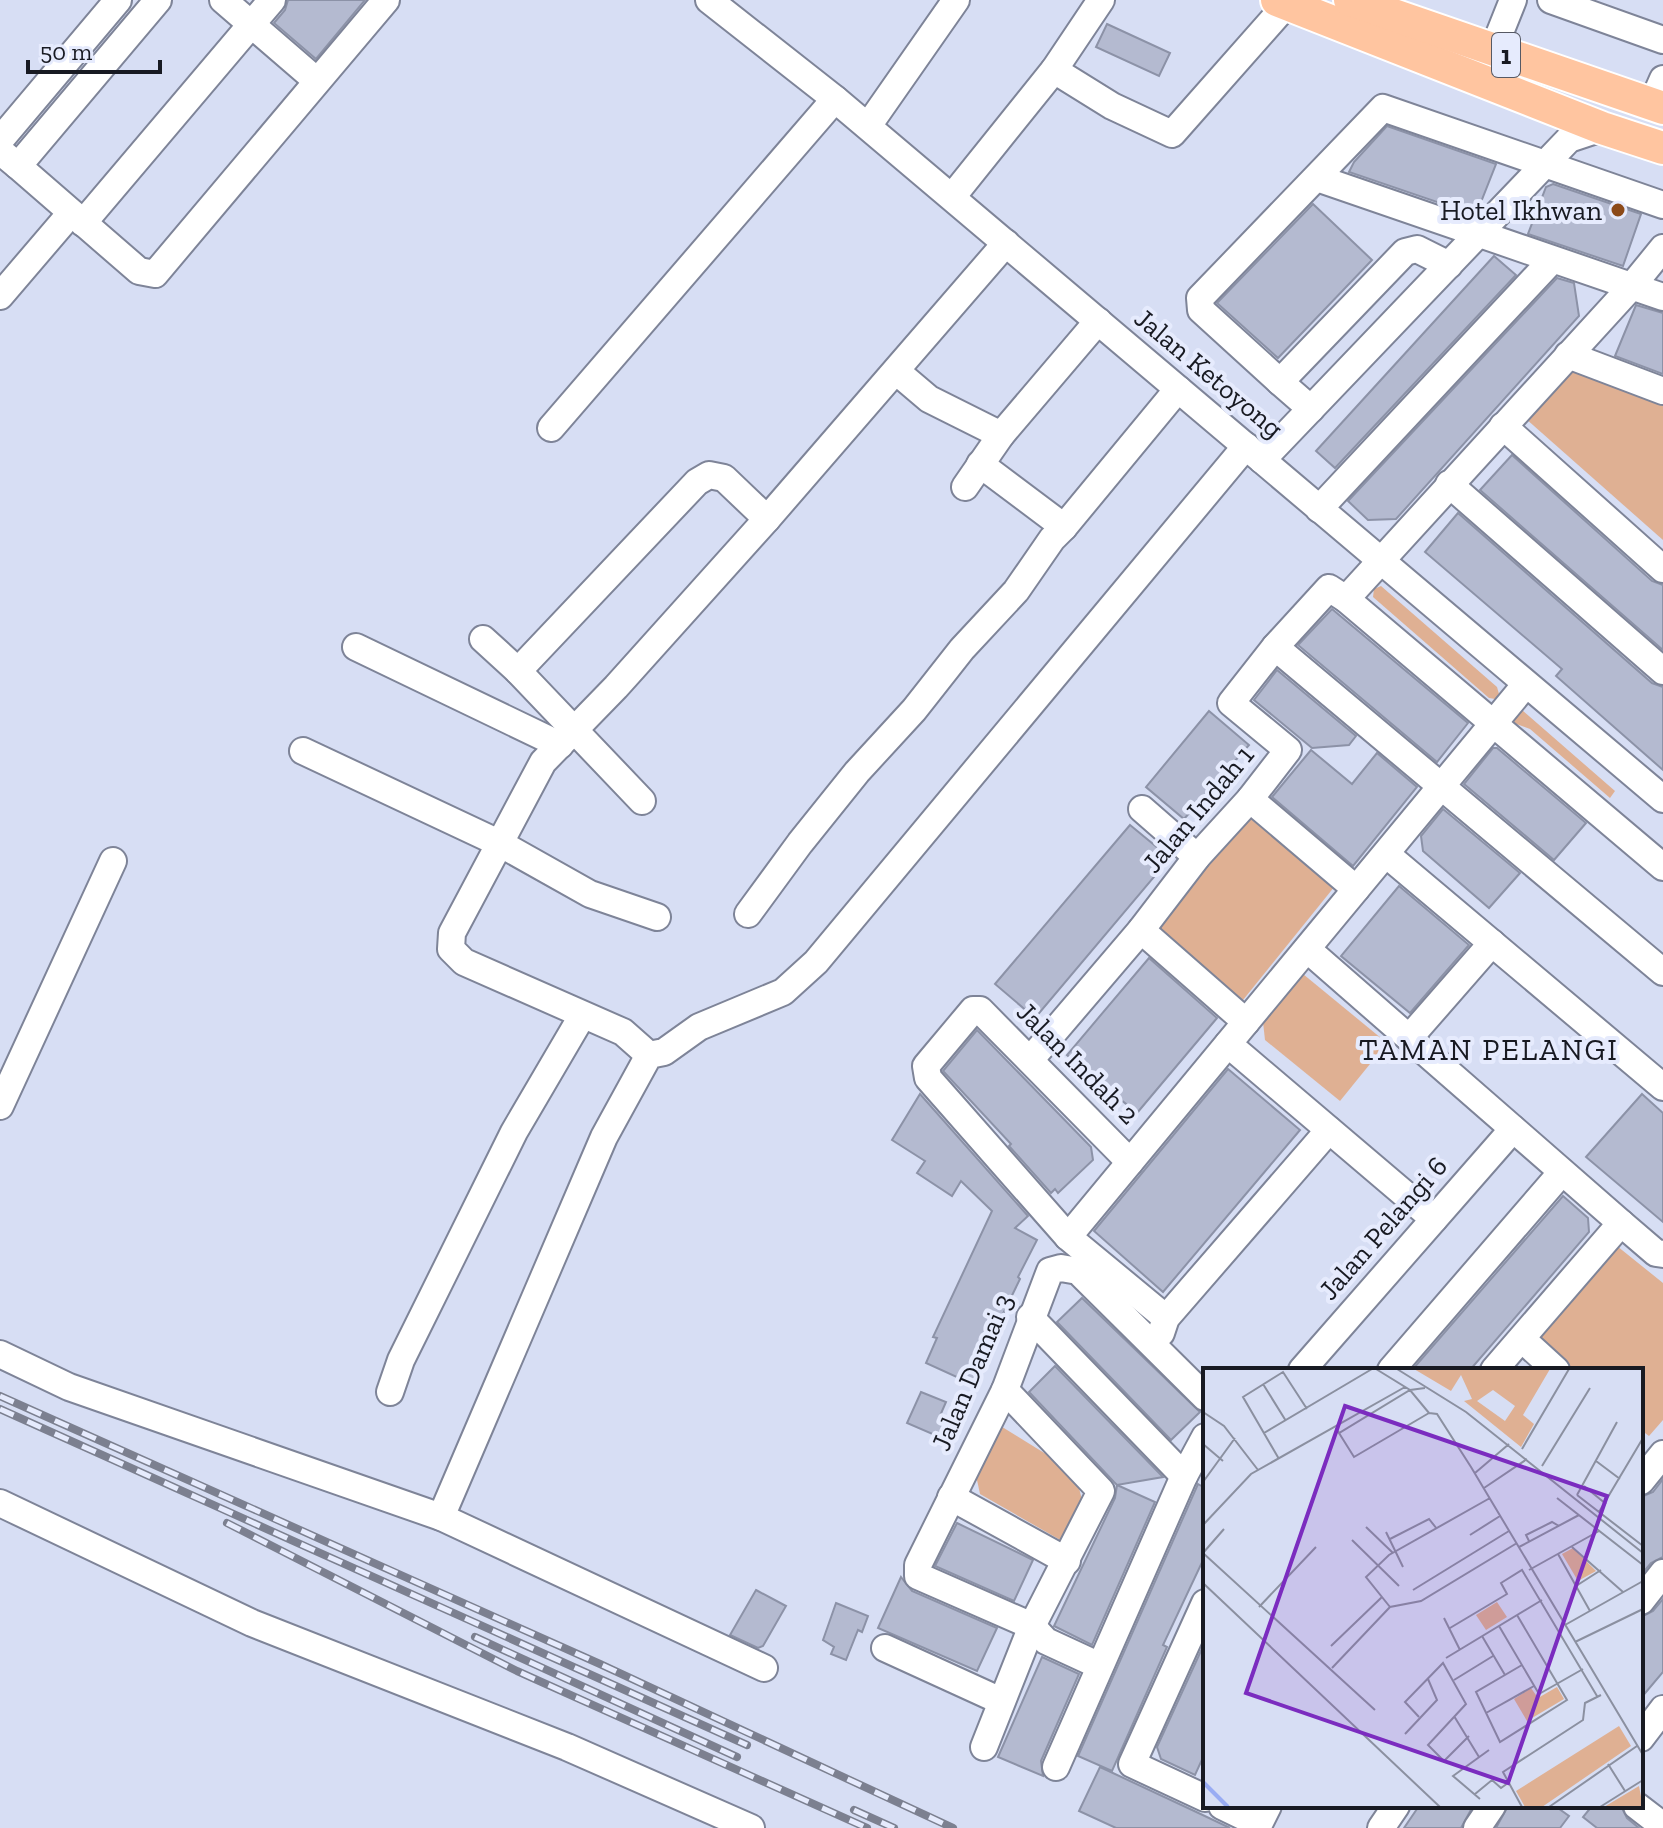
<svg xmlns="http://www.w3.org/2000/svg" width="1663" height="1828" font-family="'Zilla Slab',serif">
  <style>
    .green { fill: #dfb093 }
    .building { fill: #b4bad0; stroke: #8c92a7; stroke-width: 2 }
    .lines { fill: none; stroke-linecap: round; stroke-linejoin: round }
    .minor-casing { stroke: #7e8498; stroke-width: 30 }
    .major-casing { stroke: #fff; stroke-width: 36 }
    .minor { stroke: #fff; stroke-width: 26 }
    .major { stroke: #ffc5a0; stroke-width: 32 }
    .rail-casing { stroke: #7c8090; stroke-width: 8 }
    .rail { stroke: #e6ebfd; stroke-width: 5; stroke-dasharray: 15; stroke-linecap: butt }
    .poi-dot { fill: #8c4a19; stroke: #e6ebfd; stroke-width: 3 }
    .labels { text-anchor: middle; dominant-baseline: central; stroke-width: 8; stroke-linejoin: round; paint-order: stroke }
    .shield { fill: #e6ebfd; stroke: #565964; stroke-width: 2 }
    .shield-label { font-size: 26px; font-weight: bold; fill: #181a22 }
    .poi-label { font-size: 28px; fill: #181a22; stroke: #e6ebfd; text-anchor: end }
    .street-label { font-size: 28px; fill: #181a22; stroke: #e6ebfd }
    .neighbourhood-label { font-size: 30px; letter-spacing: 2px; fill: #181a22; stroke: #e6ebfd }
    .inset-river { fill: none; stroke: #99acf3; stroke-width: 4 }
    .inset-road { fill: none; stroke: #8b90a0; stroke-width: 2 }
    .view { fill: #7b2cbf; fill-opacity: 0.15; stroke: #7b2cbf; stroke-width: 4 }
    .inset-edge { fill: none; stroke: #181a22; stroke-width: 4 }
  </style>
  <rect width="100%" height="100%" fill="#d7def4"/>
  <g class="green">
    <polygon points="1574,364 1663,398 1663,540 1525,418"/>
    <polygon points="1381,586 1497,687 1499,694 1495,699 1489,698 1373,597 1374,589"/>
    <polygon points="1522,710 1615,791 1610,798 1530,729 1511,722"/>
    <polygon points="1247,816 1335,886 1243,1000 1155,930"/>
    <polygon points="1303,974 1387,1043 1340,1101 1265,1040 1263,1022"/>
    <polygon points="1612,1242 1663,1283 1663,1420 1649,1436 1641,1430 1641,1370 1569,1370 1532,1338"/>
    <polygon points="999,1425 1075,1472 1083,1504 1062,1541 980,1494 974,1466"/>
  </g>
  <g class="building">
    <polygon points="288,0 365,0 316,59 274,23 285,10"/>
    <polygon points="1107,24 1170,53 1159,76 1096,47"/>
    <polygon points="1387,126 1496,164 1479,207 1469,213 1349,172 1354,162"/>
    <polygon points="1553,184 1641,214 1623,266 1528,234 1546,187"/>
    <polygon points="1313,204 1372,260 1278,358 1217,303"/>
    <polygon points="1494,256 1516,275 1335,468 1316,451"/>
    <polygon points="1557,278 1574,283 1579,316 1396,519 1368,520 1348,501"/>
    <polygon points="1636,305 1663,313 1663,374 1615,356"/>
    <polygon points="1512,455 1652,581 1663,585 1663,650 1480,490"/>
    <polygon points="1458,513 1652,683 1663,687 1663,770 1556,676 1562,669 1425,552"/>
    <polygon points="1332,609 1468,723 1437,762 1298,645"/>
    <polygon points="1277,670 1356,736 1349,745 1312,748 1254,700"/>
    <polygon points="1209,711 1249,745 1184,819 1146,787"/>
    <polygon points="1493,748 1497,748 1586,823 1554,860 1464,784"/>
    <polygon points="1311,750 1352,784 1377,753 1417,787 1353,866 1272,797"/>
    <polygon points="1443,809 1520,873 1489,908 1423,851 1421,836"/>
    <polygon points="1130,825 1170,858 1035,1018 995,984"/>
    <polygon points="1399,886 1469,945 1410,1013 1341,956"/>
    <polygon points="1149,958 1217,1018 1137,1113 1067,1055"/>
    <polygon points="977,1030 1091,1147 1093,1160 1058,1193 1055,1189 1051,1193 1009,1146 1011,1144 943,1071"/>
    <polygon points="1228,1069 1300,1130 1163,1292 1094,1231"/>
    <polygon points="920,1094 1028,1216 1015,1228 1037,1240 1018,1277 1020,1279 1002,1316 1005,1318 972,1384 926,1363 937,1338 933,1337 992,1211 961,1181 952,1196 917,1173 925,1161 892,1140"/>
    <polygon points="1642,1094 1663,1113 1663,1222 1586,1157"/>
    <polygon points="1563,1196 1588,1218 1589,1232 1470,1370 1412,1370"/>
    <polygon points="1082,1298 1200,1412 1171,1440 1057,1322"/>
    <polygon points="1055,1366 1163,1477 1117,1485 1114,1482 1029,1392"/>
    <polygon points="921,1392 946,1402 939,1418 951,1423 944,1439 907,1423"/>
    <polygon points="1663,1479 1663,1557 1651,1563 1641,1575 1641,1497 1653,1492"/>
    <polygon points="1198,1484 1205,1488 1205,1556 1163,1645 1167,1647 1112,1771 1078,1756"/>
    <polygon points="1117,1485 1155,1502 1092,1645 1054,1626 1115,1498"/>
    <polygon points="957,1523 1033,1560 1014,1601 935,1566"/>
    <polygon points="901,1577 912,1591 997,1628 977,1671 878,1628"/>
    <polygon points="756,1590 786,1606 763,1646 758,1648 730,1635"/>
    <polygon points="1663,1599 1663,1672 1641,1698 1641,1617 1653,1611"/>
    <polygon points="836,1603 868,1616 862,1632 858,1630 846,1660 831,1654 834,1647 823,1640"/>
    <polygon points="1205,1642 1205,1753 1195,1775 1161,1759 1157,1747"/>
    <polygon points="1042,1657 1079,1674 1041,1761 1043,1776 998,1757"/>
    <polygon points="1100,1767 1190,1809 1230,1828 1116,1828 1079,1811"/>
    <polygon points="1419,1806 1473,1806 1461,1828 1404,1828"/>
    <polygon points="1508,1806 1555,1806 1569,1816 1560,1828 1496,1828"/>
    <polygon points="1592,1806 1621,1806 1627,1818 1639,1828 1597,1828 1583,1817"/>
  </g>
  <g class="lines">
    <defs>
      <g id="minor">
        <polyline points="223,0 317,81"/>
        <polyline points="709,0 835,99 1663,799"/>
        <polyline points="1551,0 1663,40"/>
        <polyline points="1493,50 1513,0"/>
        <polyline points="1054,70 1112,106 1172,134 1287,4"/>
        <polyline points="1652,104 1663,79"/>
        <polyline points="868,126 956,0"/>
        <polyline points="0,140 118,0"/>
        <polyline points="0,151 18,166 158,0"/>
        <polyline points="18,166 139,271 155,274 386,0"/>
        <polyline points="1317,178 1663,297"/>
        <polyline points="952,197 1054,70 1101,0"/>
        <polyline points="83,223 272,0"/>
        <polyline points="0,296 71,213"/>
        <polyline points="1568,355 1663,391"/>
        <polyline points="896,371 929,399 1001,435"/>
        <polyline points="1280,382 1201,310 1200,298 1383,108 1663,205"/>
        <polyline points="1311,409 1280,382 1405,252 1417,249 1449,265"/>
        <polyline points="1503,426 1663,569"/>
        <polyline points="551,428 835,99"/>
        <polyline points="1262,460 1569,139 1602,128"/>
        <polyline points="980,464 1064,527"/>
        <polyline points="1449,484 1663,671"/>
        <polyline points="965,487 1001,435 1098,321"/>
        <polyline points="1319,509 1552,260"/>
        <polyline points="1346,599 1632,286 1663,248"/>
        <polyline points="483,639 518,671 642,801"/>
        <polyline points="356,647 560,745"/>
        <polyline points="1275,647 1663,972"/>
        <polyline points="518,671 697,482 709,475 724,478 767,519"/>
        <polyline points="303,751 501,844 590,894 657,917"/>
        <polyline points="1250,799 1356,889"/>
        <polyline points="1142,809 1197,857"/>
        <polyline points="1386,854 1663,1087"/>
        <polyline points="748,914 800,843 857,772 914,710 962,649 1016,591 1052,539 1064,527 1178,389"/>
        <polyline points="1141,930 1246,1022"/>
        <polyline points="1307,949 1621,1223 1656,1253 1663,1254"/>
        <polyline points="1409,1038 1492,943"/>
        <polyline points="1228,1044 1434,1219"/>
        <polyline points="649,1055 623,1032 464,962 451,949 452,933 543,762 616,687 767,519 1006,243"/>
        <polyline points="1030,1060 1141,930 1197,857 1250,799 1288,750 1231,703 1275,647 1329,588 1346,599 1663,867"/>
        <polyline points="0,1106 113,861"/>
        <polyline points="1130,1162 980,1010 973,1010 926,1066 928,1078 1068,1237 1166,1318"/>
        <polyline points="1068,1237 1526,684"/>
        <polyline points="1030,1317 1184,1476"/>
        <polyline points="1161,1333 1166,1318 1329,1130"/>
        <polyline points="1522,1339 1556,1370"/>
        <polyline points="0,1354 69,1387 441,1517 764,1668"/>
        <polyline points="1302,1370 1513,1129"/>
        <polyline points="1391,1370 1562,1172"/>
        <polyline points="1494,1370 1621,1223"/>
        <polyline points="390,1392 401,1360 514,1132 582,1016"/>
        <polyline points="1641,1481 1663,1454"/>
        <polyline points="951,1497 1067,1561"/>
        <polyline points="0,1503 252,1623 567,1747 751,1828"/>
        <polyline points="441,1517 604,1137 649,1055 664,1052 699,1027 783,992 816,962 1246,446"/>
        <polyline points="1641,1601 1663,1573"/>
        <polyline points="1205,1603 1132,1764 1205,1798"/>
        <polyline points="885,1648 1001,1701"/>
        <polyline points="1098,1665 1046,1641 1032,1626 918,1576 918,1565 1005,1390 1050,1271 1061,1268 1078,1271 1205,1397"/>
        <polyline points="1641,1738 1663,1709"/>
        <polyline points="984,1747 1032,1626 1101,1491 1005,1390"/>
        <polyline points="1056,1767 1184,1476 1205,1437"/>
        <polyline points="1222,1806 1259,1824 1268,1806"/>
        <polyline points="1637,1806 1663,1826"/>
        <polyline points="1381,1828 1396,1806"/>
        <polyline points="1477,1828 1492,1806"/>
      </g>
      <g id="major">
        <polyline points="1277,0 1602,128 1663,148"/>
        <polyline points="1350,0 1663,108"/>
      </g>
    </defs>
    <use href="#minor" class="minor-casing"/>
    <use href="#major" class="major-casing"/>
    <use href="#minor" class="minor"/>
    <use href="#major" class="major"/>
    <defs>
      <g id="rail">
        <polyline points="0,1396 600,1664 953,1828"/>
        <polyline points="0,1409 747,1745"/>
        <polyline points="227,1523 517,1671 867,1828"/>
        <polyline points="475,1637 737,1757"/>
        <polyline points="854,1810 894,1828"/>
      </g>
    </defs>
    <use href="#rail" class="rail-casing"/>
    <use href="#rail" class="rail"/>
  </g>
  <circle class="poi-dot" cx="1618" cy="210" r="8"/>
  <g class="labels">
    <rect class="shield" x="1492" y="33" width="28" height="44" rx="6"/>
    <g class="shield-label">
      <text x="1506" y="55">1</text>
    </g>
    <g class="poi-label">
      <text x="1602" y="210">Hotel Ikhwan</text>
    </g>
    <g class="street-label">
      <text transform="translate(1209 373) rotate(40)">Jalan Ketoyong</text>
      <text transform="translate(1198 809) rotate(-50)">Jalan Indah 1</text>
      <text transform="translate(1078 1063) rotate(45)">Jalan Indah 2</text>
      <text transform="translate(1383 1228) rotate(-49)">Jalan Pelangi 6</text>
      <text transform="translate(972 1372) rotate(-67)">Jalan Damai 3</text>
    </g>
    <g class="neighbourhood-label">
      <text x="1489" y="1050">TAMAN PELANGI</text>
    </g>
  </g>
  <g transform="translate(1203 1368)">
    <rect width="440" height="440" fill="#d7def4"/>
    <path d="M211 1H347L320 47 331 56 318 79 261 33 269 31 258 7 248 23ZM290 22 312 38 302 53 274 33ZM370 180 393 203 375 213 359 186ZM294 234 304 249 283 262 273 247ZM354 319 361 331 324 353 311 331 328 320 335 330ZM416 358 428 378 339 439H322L313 423ZM436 418 440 439H401Z" fill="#dfb093" fill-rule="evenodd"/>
    <path class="inset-river" d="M0 414 25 439"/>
    <path class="inset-road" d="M173 1 207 22 226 45M194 1 263 44 440 185M60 16 83 53M0 44 21 58 55 102M226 45 234 46 268 99 440 387M133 60 136 65 207 22 222 20M61 65 169 1M136 65 151 89 226 45M0 76 20 93M319 81 366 1M76 91 40 29 80 4 104 41M393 93 417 111M339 98 387 20M272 105 306 76M0 114 32 70M381 118 403 136M281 120 324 91M374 127 414 54M374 127 440 178M354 130 440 197M396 144 440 70M0 157 48 106 202 19M163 159 190 185M183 164 200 199M267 167 297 148M187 171 226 151 234 161M149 172 196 218M326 173 323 167 349 154 356 158M316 179 376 147M369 179 420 224M0 185 172 342M0 185 21 161M355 186 387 243M326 202 396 163M0 215 237 439M373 218 398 202M210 222 306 163M56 239 113 179M187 239 163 209 186 187 287 130M314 247 364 332 297 374 273 324 319 297M241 250 257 282M362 257 440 213M296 258 336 326 380 301M247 260 304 226 298 215 319 202 394 328M279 268 302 307M372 274 440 241M128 278 179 229M243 290 339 232M129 300 187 239 218 233 314 175M251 312 290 288M283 345 331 318M251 348 276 389M216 349 202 334 240 295 263 336 225 377 241 393 266 368M202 366 234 332 225 311M405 396 422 423M272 426 289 412 298 420 305 415M277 431 250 408 286 382M319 439 300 404 380 352 382 335 398 327M346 439 434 378M397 439 440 412"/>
    <path class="view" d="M142 38 404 128 305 415 43 325Z"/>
    <rect width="440" height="440" class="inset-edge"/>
  </g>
  <path d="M28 60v12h132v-12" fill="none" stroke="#181a22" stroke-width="4"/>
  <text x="40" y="60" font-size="24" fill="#181a22" stroke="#e6ebfd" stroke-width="6" paint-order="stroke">50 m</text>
</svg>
